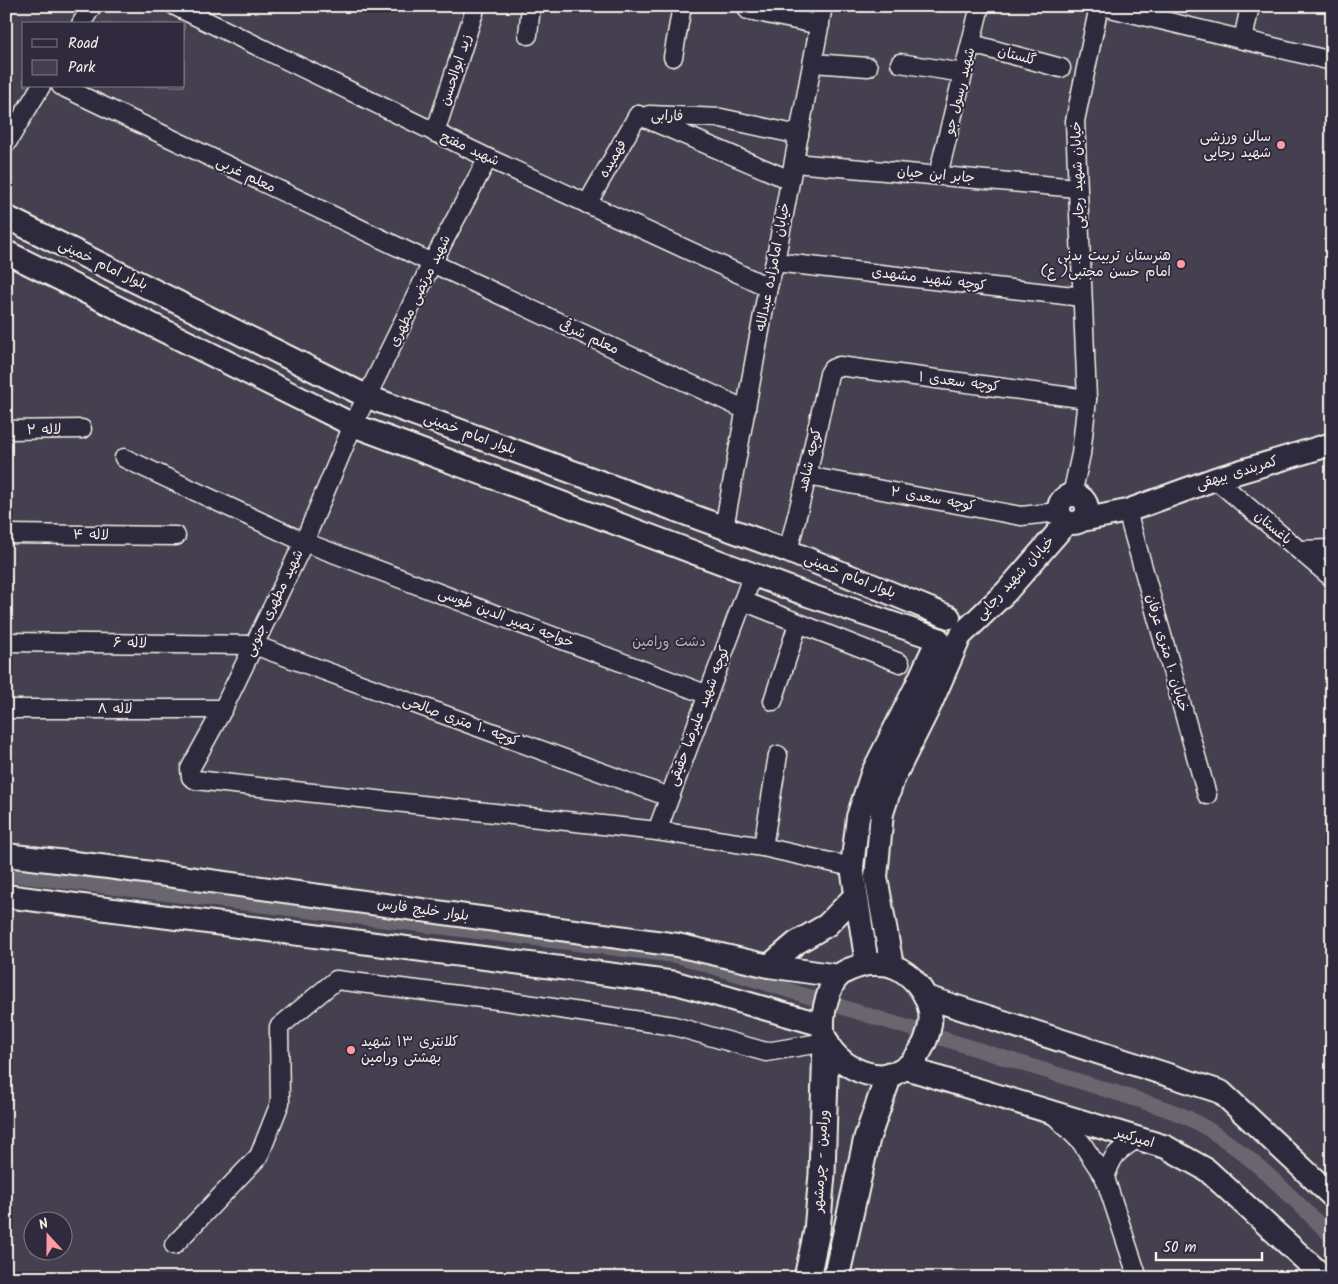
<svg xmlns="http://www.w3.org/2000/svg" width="1338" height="1284" font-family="Kalam,'Playpen Sans Arabic',sans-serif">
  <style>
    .green { fill: #454050; stroke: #9c989c; fill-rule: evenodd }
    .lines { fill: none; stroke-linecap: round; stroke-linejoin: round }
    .canal { stroke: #6a6670; stroke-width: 15 }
    .minor-casing { stroke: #f4f1e8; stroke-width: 21 }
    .major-casing { stroke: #f4f1e8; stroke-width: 26 }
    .highway-casing { stroke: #f4f1e8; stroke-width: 29 }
    .minor { stroke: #2f2a3d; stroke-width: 18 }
    .major { stroke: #2f2a3d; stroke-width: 22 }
    .highway { stroke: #2f2a3d; stroke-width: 25 }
    .poi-dot { fill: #ff9aa2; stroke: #2f2a3d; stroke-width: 2 }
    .labels { text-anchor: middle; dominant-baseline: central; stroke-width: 4; stroke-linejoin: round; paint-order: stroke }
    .street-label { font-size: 14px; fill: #f4f1e8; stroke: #2f2a3d }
    .poi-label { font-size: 14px; fill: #f4f1e8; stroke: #2f2a3d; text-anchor: end }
    .park-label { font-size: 14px; fill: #b7b3b3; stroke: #2f2a3d }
  </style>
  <rect width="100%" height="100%" fill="#2f2a3d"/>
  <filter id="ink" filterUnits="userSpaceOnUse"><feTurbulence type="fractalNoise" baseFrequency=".02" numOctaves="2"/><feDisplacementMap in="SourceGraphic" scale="10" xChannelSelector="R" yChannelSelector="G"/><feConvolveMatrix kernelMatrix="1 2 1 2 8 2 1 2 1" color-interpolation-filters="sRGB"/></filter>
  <g filter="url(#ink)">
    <path class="green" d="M6 6H1332V1278H6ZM24 24H184V86H24ZM32 1222H62V1252H32Z"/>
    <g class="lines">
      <path class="canal" d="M6 874 679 956 1139 1100C1156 1106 1175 1111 1190 1119 1245 1147 1289 1194 1332 1237"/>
      <defs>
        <g id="minor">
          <polyline points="175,6 488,158 768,287"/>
          <polyline points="1102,6 1332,61"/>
          <polyline points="748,10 820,25"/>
          <polyline points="81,24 92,6"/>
          <polyline points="528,35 531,6"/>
          <polyline points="1243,40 1250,6"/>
          <polyline points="972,44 1061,68"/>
          <polyline points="673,57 682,6"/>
          <polyline points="813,63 868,67"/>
          <polyline points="900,63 963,73"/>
          <polyline points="61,86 432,263 746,410"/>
          <polyline points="638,115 790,180"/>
          <polyline points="649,115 721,118 799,135"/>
          <polyline points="435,133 476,6"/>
          <polyline points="6,144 41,86"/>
          <polyline points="488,158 432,263 353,425 304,542 223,709 190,769 191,777 196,780 657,831 763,847 852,867"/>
          <polyline points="794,163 1077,188"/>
          <polyline points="938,175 980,6"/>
          <polyline points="587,204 638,115"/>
          <polyline points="775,262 1082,297"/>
          <polyline points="6,430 82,429"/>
          <polyline points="124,458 304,542 708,695"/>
          <polyline points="807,476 1021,516 1059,512"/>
          <polyline points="1215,479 1332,578"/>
          <polyline points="1072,495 1081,454 1087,399 1075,121 1099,6"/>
          <polyline points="1127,511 1207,795"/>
          <polyline points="724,528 768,287 775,262 823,6"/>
          <polyline points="6,534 176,536"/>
          <polyline points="1299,550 1332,549"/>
          <polyline points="788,551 807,476 829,374 832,369 839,366 1087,399"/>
          <polyline points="743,601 900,663"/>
          <polyline points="6,642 254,645 669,797"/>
          <polyline points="773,701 798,624"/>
          <polyline points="6,709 223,709"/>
          <polyline points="657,831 753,574"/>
          <polyline points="763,847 778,755"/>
          <polyline points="1051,1112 1081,1142 1105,1178 1138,1278"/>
          <path d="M1105 1178C1113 1153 1117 1152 1138 1138"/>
          <polyline points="174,1245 259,1156 280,1103 279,1027 336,980 506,1001 674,1026 766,1052 826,1042"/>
        </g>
        <g id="major">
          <polyline points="6,217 368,397 788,551 949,617"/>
          <polyline points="6,252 353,425 808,595 938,639 915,689 872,774 858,817 852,867 867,964"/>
          <circle cx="1073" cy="509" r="14"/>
          <polyline points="1082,520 1127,511 1215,479 1332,444"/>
          <polyline points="962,634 1006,592 1067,522"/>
          <polyline points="6,855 108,867 677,945 769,966 838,976"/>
          <polyline points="6,896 676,983 823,1025"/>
          <path d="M867 964C875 964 885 963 893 966 912 974 926 991 930 1011 934 1035 914 1072 888 1075 864 1078 839 1064 827 1043 820 1031 823 1012 827 999 829 992 833 981 839 976 846 969 857 967 867 964Z"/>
          <polyline points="769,966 796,943 827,925 856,895"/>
          <polyline points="892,966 876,877 882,813 893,779 930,705 958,641"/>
          <polyline points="926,997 1221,1092 1332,1196"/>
          <polyline points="906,1068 1166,1147 1207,1170 1325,1278"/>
        </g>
        <g id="highway">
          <polyline points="807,1278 817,1231 822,1174 826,1042"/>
          <polyline points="836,1278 867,1138 889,1075"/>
        </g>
      </defs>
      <use href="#minor" class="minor-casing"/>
      <use href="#major" class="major-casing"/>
      <use href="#highway" class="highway-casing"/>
      <use href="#minor" class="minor"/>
      <use href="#major" class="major"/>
      <use href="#highway" class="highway"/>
    </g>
  </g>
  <g class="poi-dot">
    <circle cx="1281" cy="145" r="5"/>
    <circle cx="1181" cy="264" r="5"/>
    <circle cx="351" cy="1050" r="5"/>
  </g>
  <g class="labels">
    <g class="street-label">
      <text transform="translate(1017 56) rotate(15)">گلستان</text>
      <text transform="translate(456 70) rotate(-72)">زید ابوالحسن</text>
      <text transform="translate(960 91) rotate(-76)">شهید رسول جو</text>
      <text transform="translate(667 116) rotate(2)">فارابی</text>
      <text transform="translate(470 149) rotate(25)">شهید مفتح</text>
      <text transform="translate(613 159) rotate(-60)">فهمیده</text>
      <text transform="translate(246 175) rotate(26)">معلم غربی</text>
      <text transform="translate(936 175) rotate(5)">جابر ابن حیان</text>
      <text transform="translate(1078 175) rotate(-92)">خیابان شهید رجایی</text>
      <text transform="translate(103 265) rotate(26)">بلوار امام خمینی</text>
      <text transform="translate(773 267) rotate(-79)">خیابان امامزاده عبدالله</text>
      <text transform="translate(929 279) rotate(7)">کوچه شهید مشهدی</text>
      <text transform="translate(420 291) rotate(-64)">شهید مرتضی مطهری</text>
      <text transform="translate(589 337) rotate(25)">معلم شرقی</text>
      <text transform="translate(959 382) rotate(7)">کوچه سعدی ۱</text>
      <text transform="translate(44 430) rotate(-1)">لاله ۲</text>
      <text transform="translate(470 434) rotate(20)">بلوار امام خمینی</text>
      <text transform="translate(810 460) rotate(-77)">کوچه شاهد</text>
      <text transform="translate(1237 473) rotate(-17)">کمربندی بیهقی</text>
      <text transform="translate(933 499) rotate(10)">کوچه سعدی ۲</text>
      <text transform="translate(1273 528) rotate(40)">باغستان</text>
      <text transform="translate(91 535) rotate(1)">لاله ۴</text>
      <text transform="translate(850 576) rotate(22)">بلوار امام خمینی</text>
      <text transform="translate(1015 578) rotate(-47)">خیابان شهید رجایی</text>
      <text transform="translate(274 603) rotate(-64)">شهید مطهری جنوبی</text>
      <text transform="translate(506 618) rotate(21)">خواجه نصیر الدین طوسی</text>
      <text transform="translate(130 643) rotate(1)">لاله ۶</text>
      <text transform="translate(1167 653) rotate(74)">خیابان ۱۰ متری عرفان</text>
      <text x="115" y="709">لاله ۸</text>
      <text transform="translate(699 716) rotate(-69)">کوچه شهید علیرضا حقیقی</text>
      <text transform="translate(461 721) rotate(20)">کوچه ۱۰ متری صالحی</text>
      <text transform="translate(423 910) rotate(8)">بلوار خلیج فارس</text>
      <text transform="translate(1135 1138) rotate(17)">امیرکبیر</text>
      <text transform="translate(821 1161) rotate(-87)">ورامین - چرمشهر</text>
    </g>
    <g class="poi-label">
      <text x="1271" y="137">سالن ورزشی<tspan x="1271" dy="16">شهید رجایی</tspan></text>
      <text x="1171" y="256">هنرستان تربیت بدنی<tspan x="1171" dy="16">امام حسن مجتبی( ع)</tspan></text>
      <text x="361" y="1042" text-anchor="start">کلانتری ۱۳ شهید<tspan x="361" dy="16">بهشتی ورامین</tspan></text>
    </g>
    <g class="park-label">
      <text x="669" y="642">دشت ورامین</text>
    </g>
  </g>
  <rect width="1338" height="1284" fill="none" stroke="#2f2a3d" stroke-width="25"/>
  <rect x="12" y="12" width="1313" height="1259" fill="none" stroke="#f4f1e8" stroke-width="2" filter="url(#ink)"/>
  <rect x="22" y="22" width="162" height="65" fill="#2f2a3d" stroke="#7e7a81"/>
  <rect x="32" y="39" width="25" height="8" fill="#2f2a3d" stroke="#7e7a81"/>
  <text x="68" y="48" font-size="15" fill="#f4f1e8">Road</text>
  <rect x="32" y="60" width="25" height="15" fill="#454050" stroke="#7e7a81"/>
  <text x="68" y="72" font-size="15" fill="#f4f1e8">Park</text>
  <g transform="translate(48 1236) rotate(339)"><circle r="24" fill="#2f2a3d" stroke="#7e7a81"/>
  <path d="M0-4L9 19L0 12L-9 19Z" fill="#ff9aa2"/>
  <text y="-8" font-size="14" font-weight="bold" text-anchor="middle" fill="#f4f1e8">N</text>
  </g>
  <path d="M1156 1252v8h106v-8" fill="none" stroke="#f4f1e8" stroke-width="2.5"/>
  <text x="1163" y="1252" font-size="15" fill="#f4f1e8" stroke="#2f2a3d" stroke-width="4" paint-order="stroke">50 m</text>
</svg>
